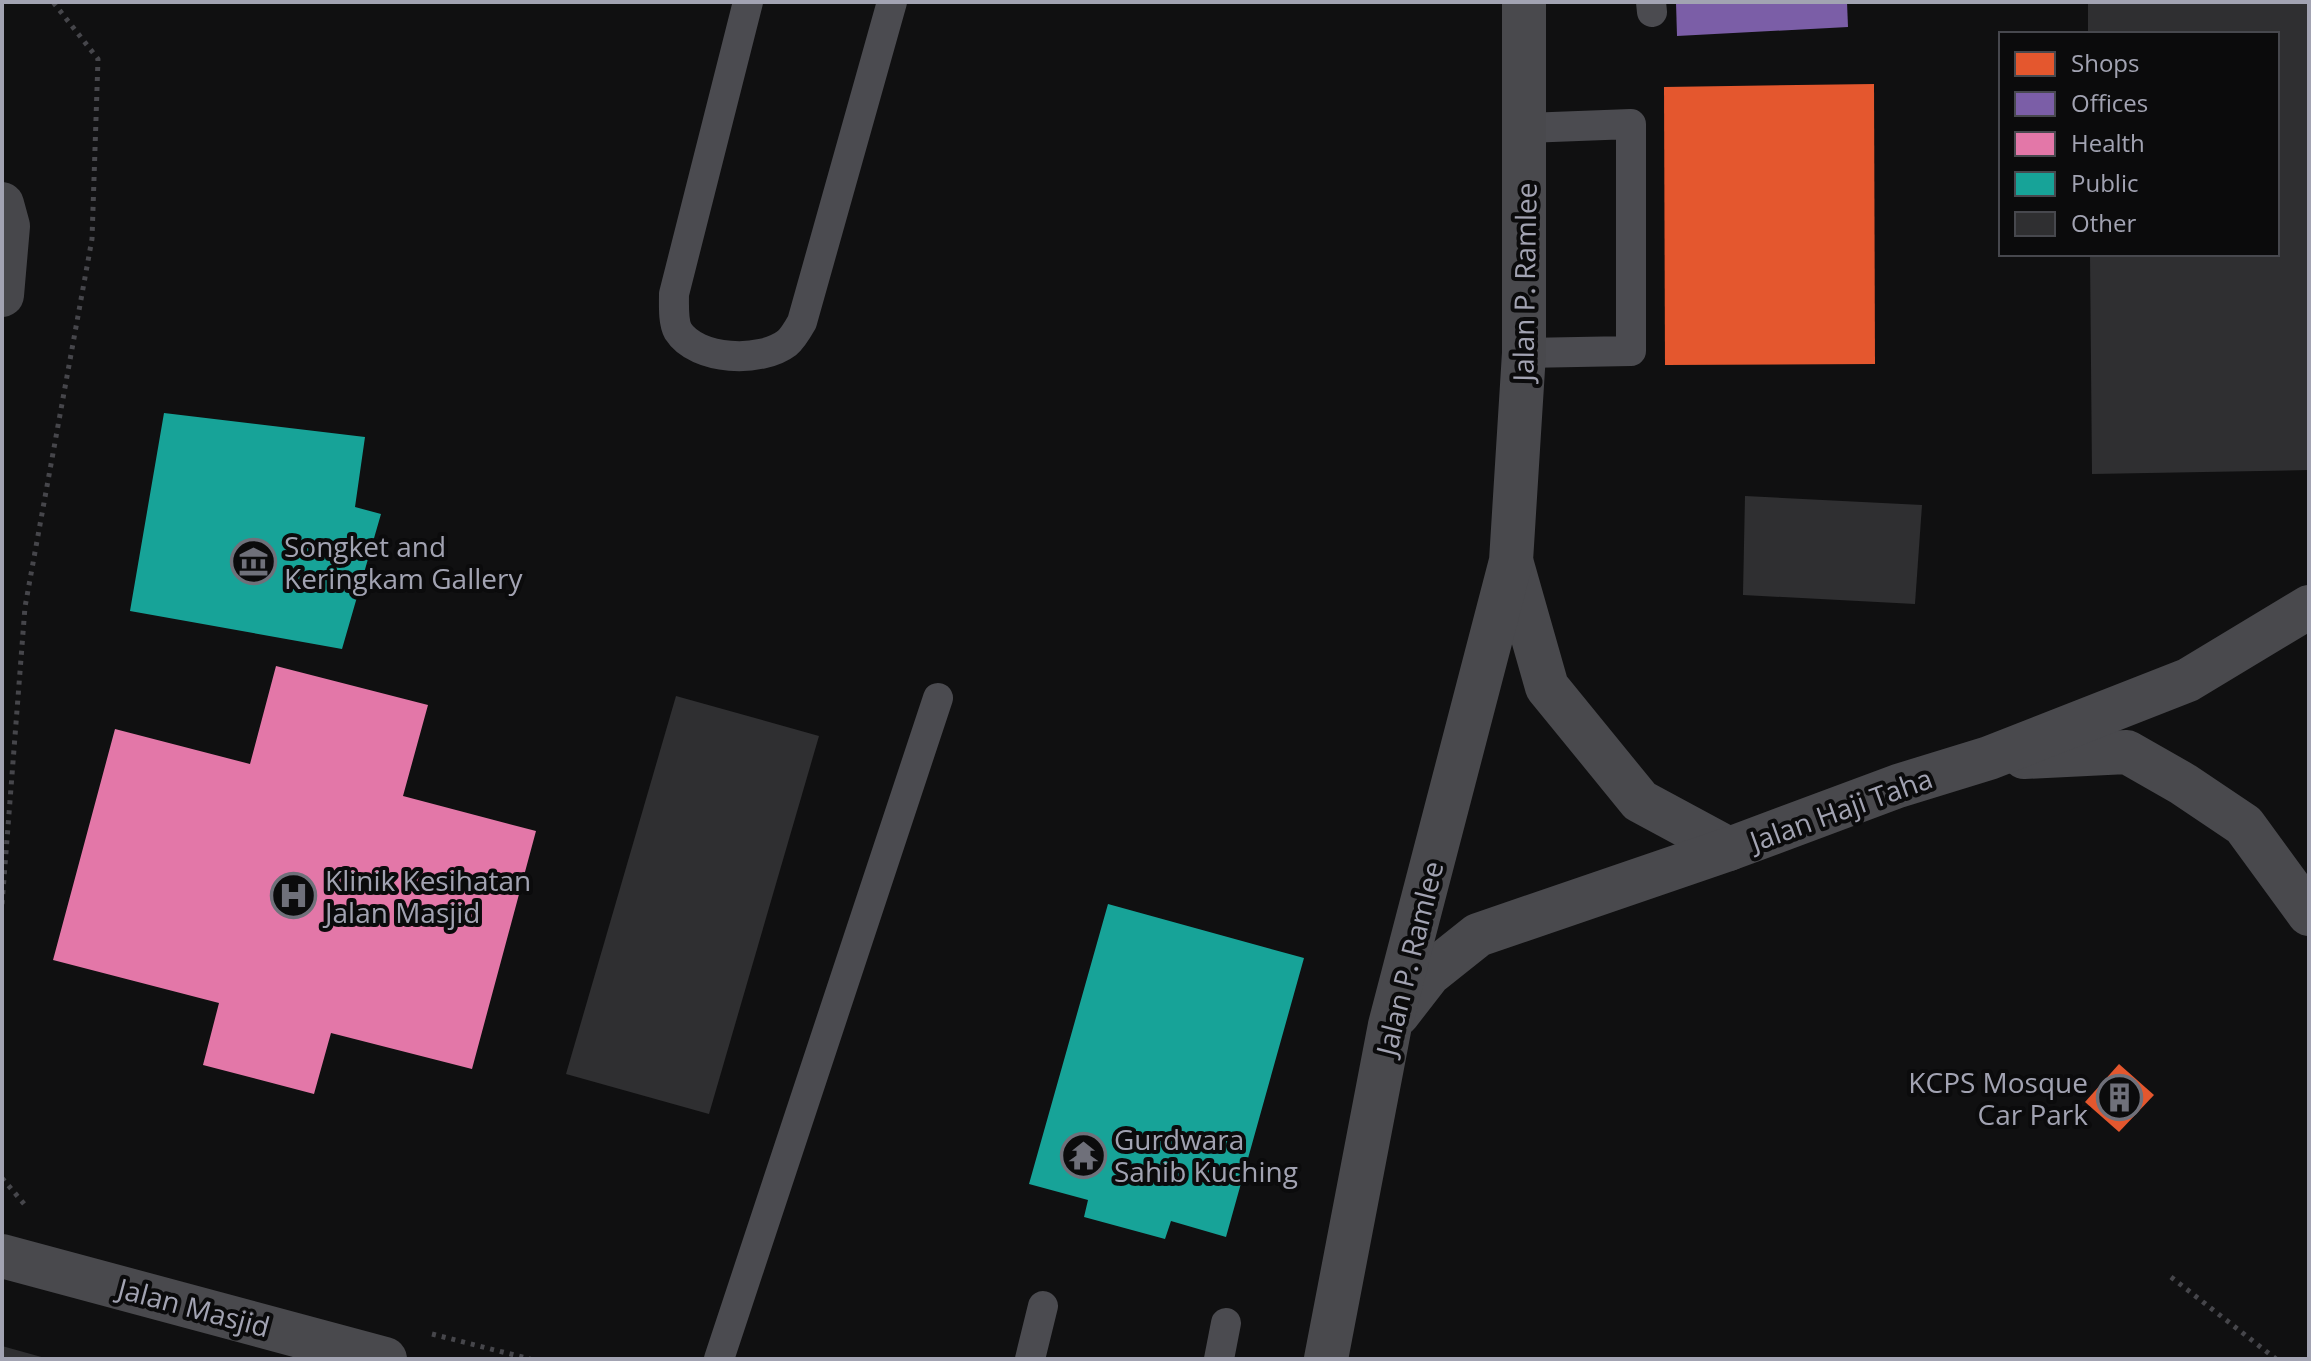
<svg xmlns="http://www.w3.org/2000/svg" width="2311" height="1361" font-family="'Open Sans',sans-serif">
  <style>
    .shops { fill: #e4572e }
    .offices { fill: #7b5ea7 }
    .health { fill: #e377a8 }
    .public { fill: #17a398 }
    .building { fill: #2f2f31 }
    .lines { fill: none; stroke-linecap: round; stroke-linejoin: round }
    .path { stroke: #46464b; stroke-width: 5; stroke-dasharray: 4 6; stroke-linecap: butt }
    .lane { stroke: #4b4b50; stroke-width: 30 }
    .secondary { stroke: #49494d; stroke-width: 44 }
    .primary { stroke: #47474b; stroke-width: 44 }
    .labels { text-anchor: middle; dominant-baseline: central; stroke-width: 8; stroke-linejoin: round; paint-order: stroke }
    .street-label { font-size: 28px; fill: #a2a3b2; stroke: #0b0b0c }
    .poi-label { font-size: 28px; fill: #a2a3b2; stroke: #0b0b0c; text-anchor: start }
  </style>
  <rect width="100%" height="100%" fill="#101011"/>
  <g class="shops">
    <polygon points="1874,84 1875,364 1665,365 1664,87"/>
    <polygon points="2119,1064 2154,1095 2119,1132 2085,1102"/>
  </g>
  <polygon class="offices" points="1676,2 1847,2 1848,27 1677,36"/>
  <polygon class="health" points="276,666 428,705 403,796 536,831 472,1069 331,1033 314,1094 203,1065 219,1003 53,960 115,729 250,764"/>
  <g class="public">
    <polygon points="164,413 365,437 355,507 381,514 342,649 130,611"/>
    <polygon points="1108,904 1304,958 1226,1237 1171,1221 1165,1239 1084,1217 1088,1200 1029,1184"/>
  </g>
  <g class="building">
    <polygon points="2088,2 2309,2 2309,470 2092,474 2090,254 2277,254 2277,34 2088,34"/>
    <polygon points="1745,496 1922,505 1915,604 1743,595"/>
    <polygon points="676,696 819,736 709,1114 566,1074"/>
    <polygon points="2,1346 45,1358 45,1359 2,1359"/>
  </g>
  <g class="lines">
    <g class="path">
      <polyline points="2,904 25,607 92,239 98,59 53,2"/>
      <polyline points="2,1178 25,1205"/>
      <polyline points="2171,1277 2276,1359"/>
      <polyline points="432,1334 530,1359"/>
    </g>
    <g class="lane">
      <path d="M748 2 674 294C674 305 673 322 678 331 697 361 761 363 787 343 793 338 798 329 802 322L892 2"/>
      <polyline points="1651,2 1652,12"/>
      <polyline points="1524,353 1631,351 1631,124 1526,128"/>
      <polyline points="719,1359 938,698"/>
      <polyline points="1030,1359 1043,1306"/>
      <polyline points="1219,1359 1226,1323"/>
    </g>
    <g class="secondary">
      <polyline points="1512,564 1547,687 1640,801 1729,849"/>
      <polyline points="2024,757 2127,752 2183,784 2244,825 2309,914"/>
      <polyline points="1398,1014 1429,974 1478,935 1729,849 1898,786 1989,758 2188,680 2309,607"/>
      <polyline points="2,1256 385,1359"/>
      <polyline points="1326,1359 1390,1025 1511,561 1524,353 1524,2"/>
    </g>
    <polyline class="primary" points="2,204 8,226 2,295"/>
  </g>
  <defs>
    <symbol id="museum-ring" viewBox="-11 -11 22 22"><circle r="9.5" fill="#0b0b0c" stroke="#6f707a" stroke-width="1.5"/><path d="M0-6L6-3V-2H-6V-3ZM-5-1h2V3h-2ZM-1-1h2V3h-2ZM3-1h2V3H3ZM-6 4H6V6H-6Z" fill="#6f707a"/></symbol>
    <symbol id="hospital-ring" viewBox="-11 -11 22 22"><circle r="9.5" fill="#0b0b0c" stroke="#6f707a" stroke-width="1.5"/><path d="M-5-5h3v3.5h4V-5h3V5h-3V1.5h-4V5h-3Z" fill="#6f707a"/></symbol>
    <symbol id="building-ring" viewBox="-11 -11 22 22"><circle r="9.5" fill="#0b0b0c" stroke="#6f707a" stroke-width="1.5"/><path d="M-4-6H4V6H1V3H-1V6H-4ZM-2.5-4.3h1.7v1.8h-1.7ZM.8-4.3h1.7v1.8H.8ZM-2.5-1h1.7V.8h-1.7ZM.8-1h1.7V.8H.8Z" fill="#6f707a"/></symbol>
    <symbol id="temple-ring" viewBox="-11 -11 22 22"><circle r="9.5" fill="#0b0b0c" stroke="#6f707a" stroke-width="1.5"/><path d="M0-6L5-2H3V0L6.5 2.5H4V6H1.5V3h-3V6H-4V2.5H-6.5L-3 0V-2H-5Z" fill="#6f707a"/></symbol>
  </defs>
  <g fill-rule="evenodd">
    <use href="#museum-ring" x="228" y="536" width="51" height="51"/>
    <use href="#hospital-ring" x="268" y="870" width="51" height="51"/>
    <use href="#building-ring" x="2094" y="1072" width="51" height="51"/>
    <use href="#temple-ring" x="1058" y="1130" width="51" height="51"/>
  </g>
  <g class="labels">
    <g class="street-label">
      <text transform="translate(1524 282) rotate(-89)">Jalan P. Ramlee</text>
      <text transform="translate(1841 809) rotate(-20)">Jalan Haji Taha</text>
      <text transform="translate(1409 958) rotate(-76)">Jalan P. Ramlee</text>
      <text transform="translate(194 1307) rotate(15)">Jalan Masjid</text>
    </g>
    <g class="poi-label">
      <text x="284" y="546">Songket and<tspan x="284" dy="32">Keringkam Gallery</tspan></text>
      <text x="325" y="880">Klinik Kesihatan<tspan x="325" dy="32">Jalan Masjid</tspan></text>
      <text x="2088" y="1082" text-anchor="end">KCPS Mosque<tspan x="2088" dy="32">Car Park</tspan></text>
      <text x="1114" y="1139">Gurdwara<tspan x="1114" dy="32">Sahib Kuching</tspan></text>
    </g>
  </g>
  <rect width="2311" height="1361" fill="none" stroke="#a2a3b2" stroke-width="8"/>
  <rect x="1999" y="32" width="280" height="224" fill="#0b0b0c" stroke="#47484e" stroke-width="2"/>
  <rect x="2015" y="52" width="40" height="24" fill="#e4572e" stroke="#47484e" stroke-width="2"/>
  <text x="2071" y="72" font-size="24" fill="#a2a3b2">Shops</text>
  <rect x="2015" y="92" width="40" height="24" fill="#7b5ea7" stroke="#47484e" stroke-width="2"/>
  <text x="2071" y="112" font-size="24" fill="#a2a3b2">Offices</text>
  <rect x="2015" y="132" width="40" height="24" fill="#e377a8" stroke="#47484e" stroke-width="2"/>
  <text x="2071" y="152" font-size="24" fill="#a2a3b2">Health</text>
  <rect x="2015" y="172" width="40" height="24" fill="#17a398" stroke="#47484e" stroke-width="2"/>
  <text x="2071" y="192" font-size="24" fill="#a2a3b2">Public</text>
  <rect x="2015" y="212" width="40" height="24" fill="#2f2f31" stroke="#47484e" stroke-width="2"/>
  <text x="2071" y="232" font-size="24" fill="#a2a3b2">Other</text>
</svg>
